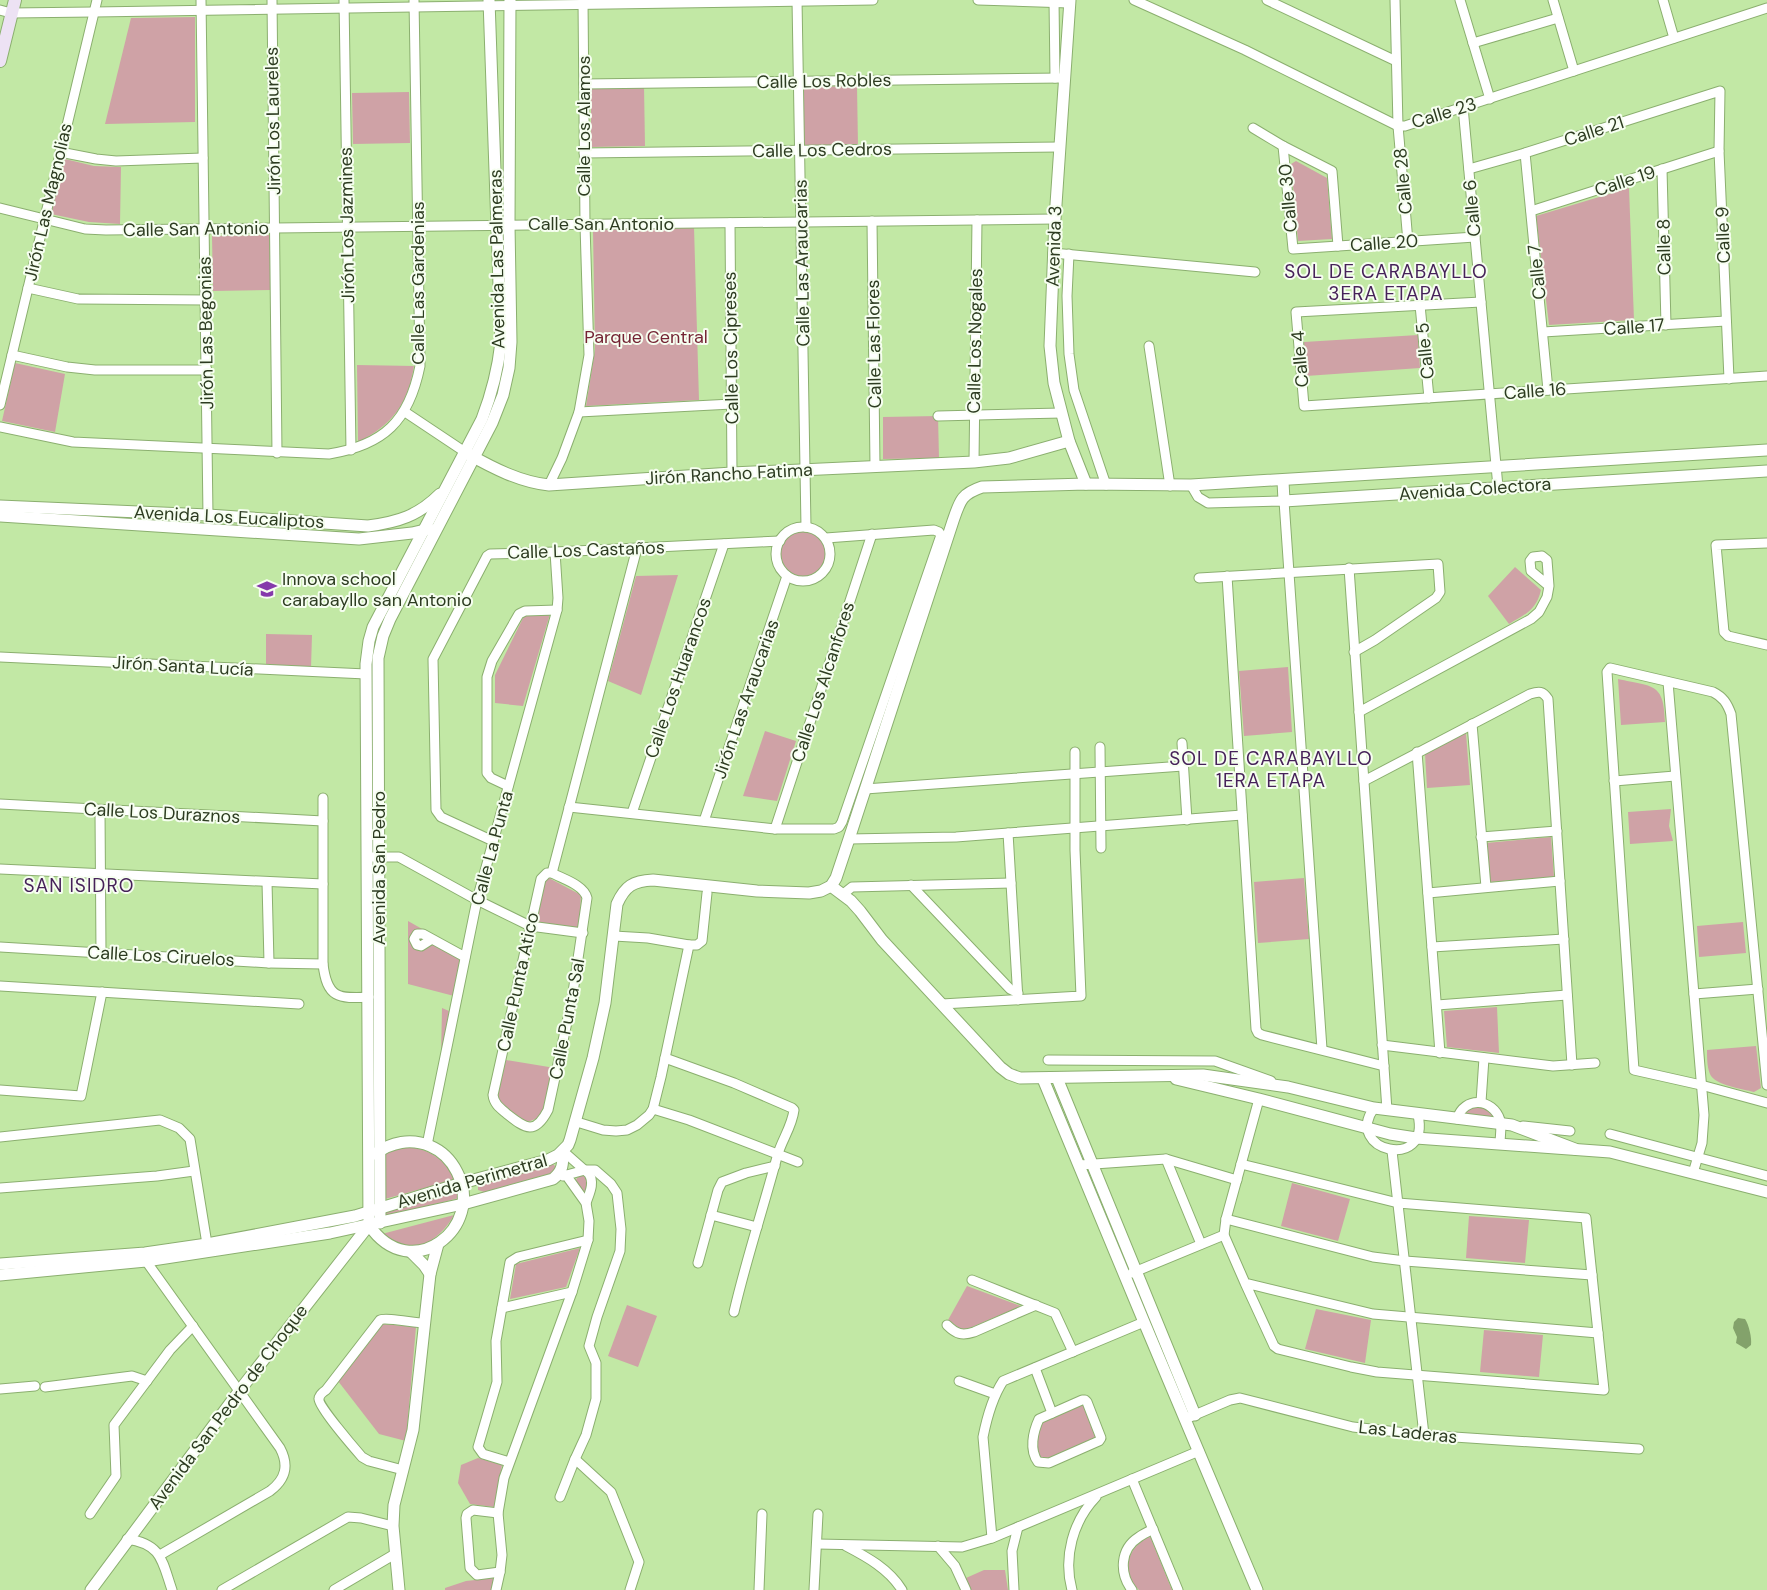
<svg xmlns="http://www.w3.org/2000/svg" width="1767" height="1590" font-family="'DM Sans',sans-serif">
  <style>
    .green { fill: #cfa2a6 }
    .water { fill: #83a26b }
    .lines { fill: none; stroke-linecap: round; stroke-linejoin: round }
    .minor-casing { stroke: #8baf6f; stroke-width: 11 }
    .tertiary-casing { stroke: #8baf6f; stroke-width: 13 }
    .secondary-casing { stroke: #8baf6f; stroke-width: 14 }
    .minor { stroke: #fff; stroke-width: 9 }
    .tertiary { stroke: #fff; stroke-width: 11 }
    .secondary { stroke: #ede2f4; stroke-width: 12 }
    .labels { text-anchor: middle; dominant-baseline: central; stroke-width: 4; stroke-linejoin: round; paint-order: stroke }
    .street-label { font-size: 18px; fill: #2d3c21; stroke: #f6fef0 }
    .park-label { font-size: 18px; fill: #742333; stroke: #f6fef0 }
    .poi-label { font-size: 18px; fill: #2d3c21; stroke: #f6fef0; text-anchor: start }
    .neighbourhood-label { font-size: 19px; letter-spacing: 1px; fill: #462259; stroke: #f6fef0 }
  </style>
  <rect width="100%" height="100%" fill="#c2e8a5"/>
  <g class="green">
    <polygon points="195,17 195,122 105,124 131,18"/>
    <polygon points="644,86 645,146 591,147 591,88"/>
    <polygon points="857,86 858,146 804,147 803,87"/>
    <polygon points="409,92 410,143 353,144 352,93"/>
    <polygon points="65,159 94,166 121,167 120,224 89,222 51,214"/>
    <polygon points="1296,161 1327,178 1332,239 1298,241 1291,164"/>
    <polygon points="1629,188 1634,320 1549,325 1536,216"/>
    <polygon points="694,227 699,400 586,406 595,350 593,230"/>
    <polygon points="271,235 271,290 213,291 212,236"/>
    <polygon points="1418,335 1420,368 1306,376 1304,342"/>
    <polygon points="15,363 65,374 55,432 2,421"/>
    <path d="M357 365 414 366C408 404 392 425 358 442Z"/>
    <polygon points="938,416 939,458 883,459 883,417"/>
    <circle cx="803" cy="554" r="23"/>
    <path d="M1515 567 1541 590C1536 611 1525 614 1509 624L1488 596Z"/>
    <polygon points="678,575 641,695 608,681 636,576"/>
    <polygon points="550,614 523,706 495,703 495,675 524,616"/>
    <polygon points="266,634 312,635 311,667 266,666"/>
    <polygon points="1288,667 1292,732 1244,736 1239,671"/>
    <path d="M1618 679C1653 687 1664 682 1665 722L1621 725Z"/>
    <polygon points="765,731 796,741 777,801 743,796"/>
    <polygon points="1466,733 1470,785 1427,788 1425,754"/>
    <polygon points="1671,809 1669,826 1673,841 1630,844 1628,812"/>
    <polygon points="1551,837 1554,877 1489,882 1486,843"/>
    <polygon points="549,878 581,895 579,931 536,922 545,882"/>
    <polygon points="1304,878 1309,939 1258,943 1254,882"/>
    <polygon points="408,921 461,951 454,996 408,984"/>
    <polygon points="1743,922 1746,953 1699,957 1697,926"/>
    <polygon points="1497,1007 1499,1053 1447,1047 1444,1011"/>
    <polygon points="442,1008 449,1011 441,1057"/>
    <path d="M1756 1046 1761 1088 1754 1092C1743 1089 1714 1085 1710 1074 1707 1067 1707 1057 1707 1050Z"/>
    <polygon points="506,1060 555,1068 543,1112 538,1118 525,1123 497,1099"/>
    <polygon points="1480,1106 1490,1111 1495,1119 1462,1115 1469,1109"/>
    <path d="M410 1147C430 1150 447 1160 454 1180L385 1199 384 1154 399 1148Z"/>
    <polygon points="553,1164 556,1167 552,1173 484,1192 478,1190 478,1184"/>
    <polygon points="582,1175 589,1180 584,1195 575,1182 577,1178"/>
    <polygon points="1292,1183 1350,1199 1338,1241 1281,1226"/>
    <polygon points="455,1189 459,1192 458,1198 455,1199 386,1217 383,1209"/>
    <path d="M454 1215C445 1232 425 1251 404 1245 395 1243 386 1238 378 1235Z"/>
    <polygon points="1469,1216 1529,1220 1525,1263 1466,1258"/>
    <polygon points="580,1248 566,1287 510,1299 516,1264"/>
    <polygon points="967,1286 1021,1306 970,1328 962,1330 948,1320"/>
    <polygon points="627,1305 657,1316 638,1367 608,1356"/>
    <polygon points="1316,1309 1371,1320 1365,1363 1305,1349"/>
    <polygon points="382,1324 416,1327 406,1441 379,1434 338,1381"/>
    <polygon points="1484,1330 1543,1335 1539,1377 1480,1372"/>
    <polygon points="1084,1403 1098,1437 1044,1460 1037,1455 1038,1434 1042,1421"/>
    <polygon points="478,1458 502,1465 494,1507 470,1504 458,1483 461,1465"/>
    <path d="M1150 1536 1172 1590H1139C1118 1572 1128 1547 1150 1536Z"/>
    <polygon points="984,1570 1005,1570 1008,1590 970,1590 966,1578"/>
    <polygon points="494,1578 493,1590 445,1590 445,1588 466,1581"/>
  </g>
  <path class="water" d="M1738 1318 1745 1319C1749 1325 1752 1338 1751 1345L1746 1349 1736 1343 1737 1337 1733 1328 1734 1322Z"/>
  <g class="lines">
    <defs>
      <g id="minor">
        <polyline points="201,0 208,515"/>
        <polyline points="272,0 277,453"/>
        <polyline points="344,0 351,450"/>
        <polyline points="797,0 806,527"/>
        <polyline points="978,0 1069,3"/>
        <polyline points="1054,0 1055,78"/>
        <polyline points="1134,0 1245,50 1398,126 1405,126 1767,8"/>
        <polyline points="1267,0 1396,61"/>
        <polyline points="1395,0 1398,126 1408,242"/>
        <polyline points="1460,0 1490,99"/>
        <polyline points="1553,0 1574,71"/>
        <polyline points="1663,0 1674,38"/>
        <polyline points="0,10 11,13 94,12 873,0"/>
        <polyline points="1473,43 1558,18"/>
        <polyline points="584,84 1063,78"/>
        <polyline points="1463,107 1498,487"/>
        <polyline points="1253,128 1283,146 1332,171 1338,246"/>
        <polyline points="1283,146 1293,249 1475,237"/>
        <polyline points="60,152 96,159 116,161 203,158"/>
        <polyline points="584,153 1059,147"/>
        <polyline points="1525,153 1548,390"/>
        <polyline points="1469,169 1525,153 1720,91 1719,151 1729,379"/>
        <polyline points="1662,169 1666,325"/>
        <polyline points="0,208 85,229 106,230 1055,219"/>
        <polyline points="1531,211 1719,151"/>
        <polyline points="872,221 875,466"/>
        <polyline points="730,223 732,473"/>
        <polyline points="1053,253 1255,272"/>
        <polyline points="1069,254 1067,296 1069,354 1074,390 1106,485"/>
        <polyline points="28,288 78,299 206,300"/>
        <polyline points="1481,302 1296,312 1304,406 1767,376"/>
        <polyline points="1420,305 1429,398"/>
        <polyline points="1543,332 1726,321"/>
        <polyline points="1149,346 1170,486"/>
        <polyline points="12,355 67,367 95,370 207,370"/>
        <polyline points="0,405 97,0"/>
        <polyline points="405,412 465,452"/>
        <polyline points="579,412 732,404"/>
        <polyline points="938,416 1062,413"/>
        <path d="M0 427 73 442 329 454C384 445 409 421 420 366L414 0"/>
        <polyline points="974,462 977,220"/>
        <polyline points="549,485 562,458 579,412 589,355 585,225 583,0"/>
        <polyline points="1191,485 1198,497 1208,503 1284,501 1322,1049"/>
        <circle cx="803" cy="554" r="27"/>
        <polyline points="1767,543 1716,545 1724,632 1728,636 1767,645"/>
        <polyline points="1349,568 1387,1110"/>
        <polyline points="1227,576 1256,1029 1258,1033 1262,1035 1384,1066"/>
        <polyline points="1199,578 1438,564 1440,592 1436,598 1375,640 1354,652"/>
        <polyline points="0,657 366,674"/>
        <polyline points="1668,682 1704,1115 1702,1143 1693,1173"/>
        <polyline points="1359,712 1531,619 1539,612 1547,597 1549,586 1547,560 1542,556 1533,557 1530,561 1531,571 1549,586"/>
        <polyline points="1472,724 1486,887"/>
        <polyline points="1182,743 1187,820"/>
        <polyline points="1100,747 1101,848"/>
        <polyline points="1417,752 1440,1053"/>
        <path d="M1364 781 1530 694C1539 691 1543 691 1548 699L1572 1065"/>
        <polyline points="1614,781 1675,776"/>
        <polyline points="508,786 491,778 487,773 487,677 492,661 519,614 525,611 557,610"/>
        <polyline points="865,789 1183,766"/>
        <path d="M323 798V964C327 998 338 999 369 997"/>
        <polyline points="0,804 323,821"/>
        <polyline points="569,807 775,829 834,829 839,827 842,822 941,535 939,532 934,530 826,538"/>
        <polyline points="100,811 101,953"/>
        <polyline points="632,813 724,544"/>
        <polyline points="704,821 787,576"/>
        <polyline points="775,829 872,534"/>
        <polyline points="1008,833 1018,1000"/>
        <polyline points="1481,837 1557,831"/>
        <polyline points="849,839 956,837 1242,815"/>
        <polyline points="493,841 441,817 436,810 433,659 487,556 490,554 555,552 780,541"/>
        <polyline points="368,857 399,857 477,900 530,926 583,933"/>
        <polyline points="0,869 323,884"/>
        <path d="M547 873H552C563 879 584 885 587 898L572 999 548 1110C535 1135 526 1129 507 1114 500 1108 494 1104 493 1095L541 879Z"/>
        <polyline points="552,873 637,548"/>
        <polyline points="267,882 269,963"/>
        <polyline points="911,885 1010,989 1018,993"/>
        <polyline points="1428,893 1560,881"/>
        <polyline points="842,895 852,887 1011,883"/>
        <polyline points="614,936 648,938 689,945"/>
        <polyline points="432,939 421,946 417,945 414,939 417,934 423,934 465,957"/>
        <polyline points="0,947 269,963 323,964"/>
        <polyline points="1432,947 1564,939"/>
        <polyline points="0,986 299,1004"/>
        <polyline points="1694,994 1758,989"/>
        <polyline points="942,1004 1081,996 1075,850 1075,752"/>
        <polyline points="1437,1005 1567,995"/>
        <polyline points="1382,1045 1553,1066 1595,1063"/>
        <path d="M665 1058 734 1083 792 1108 794 1110C792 1127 781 1141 777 1157 763 1209 746 1260 734 1312"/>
        <polyline points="1048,1060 1215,1061 1271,1081"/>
        <path d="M1767 1085 1731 714C1727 703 1723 697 1713 692L1610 668 1607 672 1634 1070 1701 1085 1767 1103"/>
        <polyline points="0,1090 81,1096 102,992"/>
        <polyline points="1481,1102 1484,1058"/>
        <path d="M1374 1108C1343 1151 1431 1172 1418 1115"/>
        <polyline points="653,1109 689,1120 798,1162"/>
        <path d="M1457 1119C1464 1096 1493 1098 1500 1120 1502 1127 1500 1136 1500 1144"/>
        <polyline points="577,1122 603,1130 616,1131 627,1130 637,1125 649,1115 653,1109 661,1077 689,945 697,945 702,941 707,893"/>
        <polyline points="1523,1126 1570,1131"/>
        <polyline points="1610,1134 1767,1176"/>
        <polyline points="0,1137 160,1120 179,1128 190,1139 207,1244"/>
        <polyline points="427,1145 477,900 557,610 558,598 555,552"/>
        <path d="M563 1151 589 1174C595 1183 589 1194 586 1203"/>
        <polyline points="1392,1151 1424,1435"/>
        <polyline points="1166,1159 1201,1244"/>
        <polyline points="1241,1164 1398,1203 1586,1218 1598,1333"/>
        <polyline points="1080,1165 1166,1159 1237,1180"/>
        <polyline points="0,1188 157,1176 194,1171"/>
        <polyline points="711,1215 757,1227"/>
        <polyline points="1226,1219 1373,1257 1405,1261 1592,1275"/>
        <path d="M145 1256 146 1261 280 1448C289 1465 286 1479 270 1491L160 1555"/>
        <polyline points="698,1263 718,1190 722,1182 746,1173 775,1166"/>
        <polyline points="1132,1273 1224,1235"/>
        <polyline points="972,1280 1055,1313 1073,1352"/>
        <polyline points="1245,1283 1274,1346 1278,1349 1351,1367 1377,1372 1604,1390 1598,1333 1373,1314 1245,1283 1224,1235 1226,1219 1259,1099"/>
        <polyline points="502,1308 572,1292"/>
        <path d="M947 1325C956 1334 962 1336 974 1332L1036 1305"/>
        <polyline points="1035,1368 1052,1413"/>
        <polyline points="959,1381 995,1394"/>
        <polyline points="45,1387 132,1376 147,1381"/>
        <polyline points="0,1389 35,1386"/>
        <path d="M1082 1400H1085L1087 1402 1101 1438 1099 1441 1049 1463 1038 1462C1029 1450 1033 1432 1039 1419Z"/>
        <polyline points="1190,1417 1230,1400 1240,1398 1353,1427 1424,1435 1639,1449"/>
        <polyline points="575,1459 611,1492 639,1562 630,1590"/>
        <polyline points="509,1462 483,1454 478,1447 497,1382 496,1341 510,1262 518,1257 588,1240"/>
        <path d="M403 1470 369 1461 362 1457C355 1449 318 1406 319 1399 319 1395 323 1392 326 1390L380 1320C385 1317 415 1323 424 1323"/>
        <polyline points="1132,1479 1178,1590"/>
        <polyline points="560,1497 575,1459 586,1435 596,1399 596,1363 589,1346 597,1317 620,1251 621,1229 617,1193 611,1184 595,1170 585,1170 563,1176"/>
        <polyline points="498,1513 473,1510 467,1514 466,1518 470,1568 477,1575 500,1572"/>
        <polyline points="90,1514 116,1476 114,1425 170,1350 193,1326"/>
        <path d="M992 1538 983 1437C987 1417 992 1398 1003 1381L1144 1322"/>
        <path d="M127 1539C162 1544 162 1561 172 1590"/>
        <polyline points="817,1544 962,1547 992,1538 1199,1451"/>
        <path d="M846 1546C867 1557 889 1569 902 1590"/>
        <polyline points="938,1546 955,1566 966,1590"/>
        <polyline points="222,1590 348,1517 361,1518 393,1526"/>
        <polyline points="334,1590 395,1554"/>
        <polyline points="496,1590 500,1572 502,1555 498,1513 504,1478 572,1292 588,1240 589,1221 586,1203 566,1175"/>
        <polyline points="759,1590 762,1514"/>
        <polyline points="814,1590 818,1514"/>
        <polyline points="1014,1590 1012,1551 1018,1527"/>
        <path d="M1072 1590C1063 1557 1073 1521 1096 1497"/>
        <path d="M1132 1590C1119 1573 1120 1549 1139 1537 1143 1534 1148 1532 1153 1529"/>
      </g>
      <g id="tertiary">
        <polyline points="1070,0 1055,219 1050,346 1054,383 1069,441 1086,484"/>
        <path d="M468 454C493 468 520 482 549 485L732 473 974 462 1009 458 1069 441"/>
        <polyline points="1283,481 1284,501 1767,471"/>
        <path d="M0 506 208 515 368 526C398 522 418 516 440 494"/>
        <polyline points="0,516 359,539 412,533 429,529"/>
        <polyline points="831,886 851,901 860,911 882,940 1000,1067 1009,1074 1020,1078 1203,1075 1288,1087 1374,1108 1512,1125 1575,1149"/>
        <polyline points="1057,1078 1195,1415"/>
        <polyline points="1043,1079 1144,1322 1257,1590"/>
        <polyline points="1176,1079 1259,1099 1390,1134 1416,1138 1610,1152 1767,1192"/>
        <polyline points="380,1223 378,658 383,636 390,619 492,423 503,395 509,368 511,342 509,225 510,0"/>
        <path d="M369 1225 366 664 369 641 373 627 482 419C492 393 498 369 501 342L489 0"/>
        <path d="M369 1225C411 1287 486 1227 457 1172 451 1160 442 1151 430 1146 411 1138 391 1142 375 1154"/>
        <polyline points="411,1252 424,1265 430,1274"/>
        <path d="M0 1264 145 1253 207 1244 355 1216 462 1183 548 1160 558 1155 568 1145 570 1140 593 1058 605 1003 617 904C625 886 633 881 653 880L757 891 809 893 821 891 831 886 836 878 849 839 953 521C960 501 961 494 982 487L1086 484 1191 485 1767 450"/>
        <path d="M0 1275 146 1261 330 1233 463 1204 553 1179C563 1171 563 1164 563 1151"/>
        <polyline points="91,1590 240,1390 369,1225"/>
        <polyline points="399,1590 393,1526 394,1505 413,1430 430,1274 438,1244"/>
      </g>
      <polyline id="secondary" points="0,61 15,0"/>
    </defs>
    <use href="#minor" class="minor-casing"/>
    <use href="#tertiary" class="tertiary-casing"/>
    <use href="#secondary" class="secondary-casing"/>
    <use href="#minor" class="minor"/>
    <use href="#tertiary" class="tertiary"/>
    <use href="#secondary" class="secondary"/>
  </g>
  <defs>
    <symbol id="school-bare" viewBox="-9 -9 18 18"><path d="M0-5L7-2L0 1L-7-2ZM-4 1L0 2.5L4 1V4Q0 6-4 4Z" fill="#8539ab" stroke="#f6fef0" stroke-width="2.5" paint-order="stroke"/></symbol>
  </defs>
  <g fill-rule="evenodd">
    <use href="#school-bare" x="253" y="575" width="28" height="28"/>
  </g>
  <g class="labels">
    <g class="street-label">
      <text transform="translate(824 81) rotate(-1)">Calle Los Robles</text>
      <text transform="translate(1444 113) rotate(-17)">Calle 23</text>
      <text transform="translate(273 121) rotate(-91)">Jirón Los Laureles</text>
      <text transform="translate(584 126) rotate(-90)">Calle Los Alamos</text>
      <text transform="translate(1594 131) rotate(-18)">Calle 21</text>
      <text transform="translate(822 150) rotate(-1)">Calle Los Cedros</text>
      <text transform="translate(1403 181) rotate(-95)">Calle 28</text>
      <text transform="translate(1625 181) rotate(-18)">Calle 19</text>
      <text transform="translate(1288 198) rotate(-95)">Calle 30</text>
      <text transform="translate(48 202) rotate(-77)">Jirón Las Magnolias</text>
      <text transform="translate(1472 208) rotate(-95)">Calle 6</text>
      <text x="601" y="224">Calle San Antonio</text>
      <text transform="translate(347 225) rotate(-91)">Jirón Los Jazmines</text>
      <text transform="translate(196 229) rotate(-1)">Calle San Antonio</text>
      <text transform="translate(1723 235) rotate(-92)">Calle 9</text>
      <text transform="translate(1384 243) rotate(-4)">Calle 20</text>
      <text transform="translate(1054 246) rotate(-88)">Avenida 3</text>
      <text transform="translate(1664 247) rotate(-91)">Calle 8</text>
      <text transform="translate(497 259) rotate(-91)">Avenida Las Palmeras</text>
      <text transform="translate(802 263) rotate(-91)">Calle Las Araucarias</text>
      <text transform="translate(1537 272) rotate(-96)">Calle 7</text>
      <text transform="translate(418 283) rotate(-90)">Calle Las Gardenias</text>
      <text transform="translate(1634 327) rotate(-4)">Calle 17</text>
      <text transform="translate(206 333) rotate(-91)">Jirón Las Begonias</text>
      <text transform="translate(975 341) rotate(-89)">Calle Los Nogales</text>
      <text transform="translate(874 344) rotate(-91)">Calle Las Flores</text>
      <text transform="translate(731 348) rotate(-91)">Calle Los Cipreses</text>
      <text transform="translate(1425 351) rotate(-96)">Calle 5</text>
      <text transform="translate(1300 359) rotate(-95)">Calle 4</text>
      <text transform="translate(1535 391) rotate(-4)">Calle 16</text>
      <text transform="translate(729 474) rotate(-3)">Jirón Rancho Fatima</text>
      <text transform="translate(1475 489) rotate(-4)">Avenida Colectora</text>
      <text transform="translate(229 517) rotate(3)">Avenida Los Eucaliptos</text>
      <text transform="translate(586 550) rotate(-2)">Calle Los Castaños</text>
      <text transform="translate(183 666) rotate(3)">Jirón Santa Lucía</text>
      <text transform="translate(678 678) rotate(-71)">Calle Los Huarancos</text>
      <text transform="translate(823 682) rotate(-72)">Calle Los Alcanfores</text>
      <text transform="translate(746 699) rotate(-71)">Jirón Las Araucarias</text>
      <text transform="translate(162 813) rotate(3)">Calle Los Duraznos</text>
      <text transform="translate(492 848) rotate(-75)">Calle La Punta</text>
      <text transform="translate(379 868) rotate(-90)">Avenida San Pedro</text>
      <text transform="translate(161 956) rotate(3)">Calle Los Ciruelos</text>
      <text transform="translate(518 982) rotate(-78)">Calle Punta Atico</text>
      <text transform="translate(567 1019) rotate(-79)">Calle Punta Sal</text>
      <text transform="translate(472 1181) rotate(-16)">Avenida Perimetral</text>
      <text transform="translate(228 1407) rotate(-53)">Avenida San Pedro de Choque</text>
      <text transform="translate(1408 1432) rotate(6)">Las Laderas</text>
    </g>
    <g class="park-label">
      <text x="646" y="337">Parque Central</text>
    </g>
    <g class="poi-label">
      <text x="282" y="579">Innova school<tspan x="282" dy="21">carabayllo san Antonio</tspan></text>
    </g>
    <g class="neighbourhood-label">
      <text x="1386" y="271">SOL DE CARABAYLLO<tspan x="1386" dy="22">3ERA ETAPA</tspan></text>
      <text x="1271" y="758">SOL DE CARABAYLLO<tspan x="1271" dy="22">1ERA ETAPA</tspan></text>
      <text x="79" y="885">SAN ISIDRO</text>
    </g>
  </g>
</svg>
